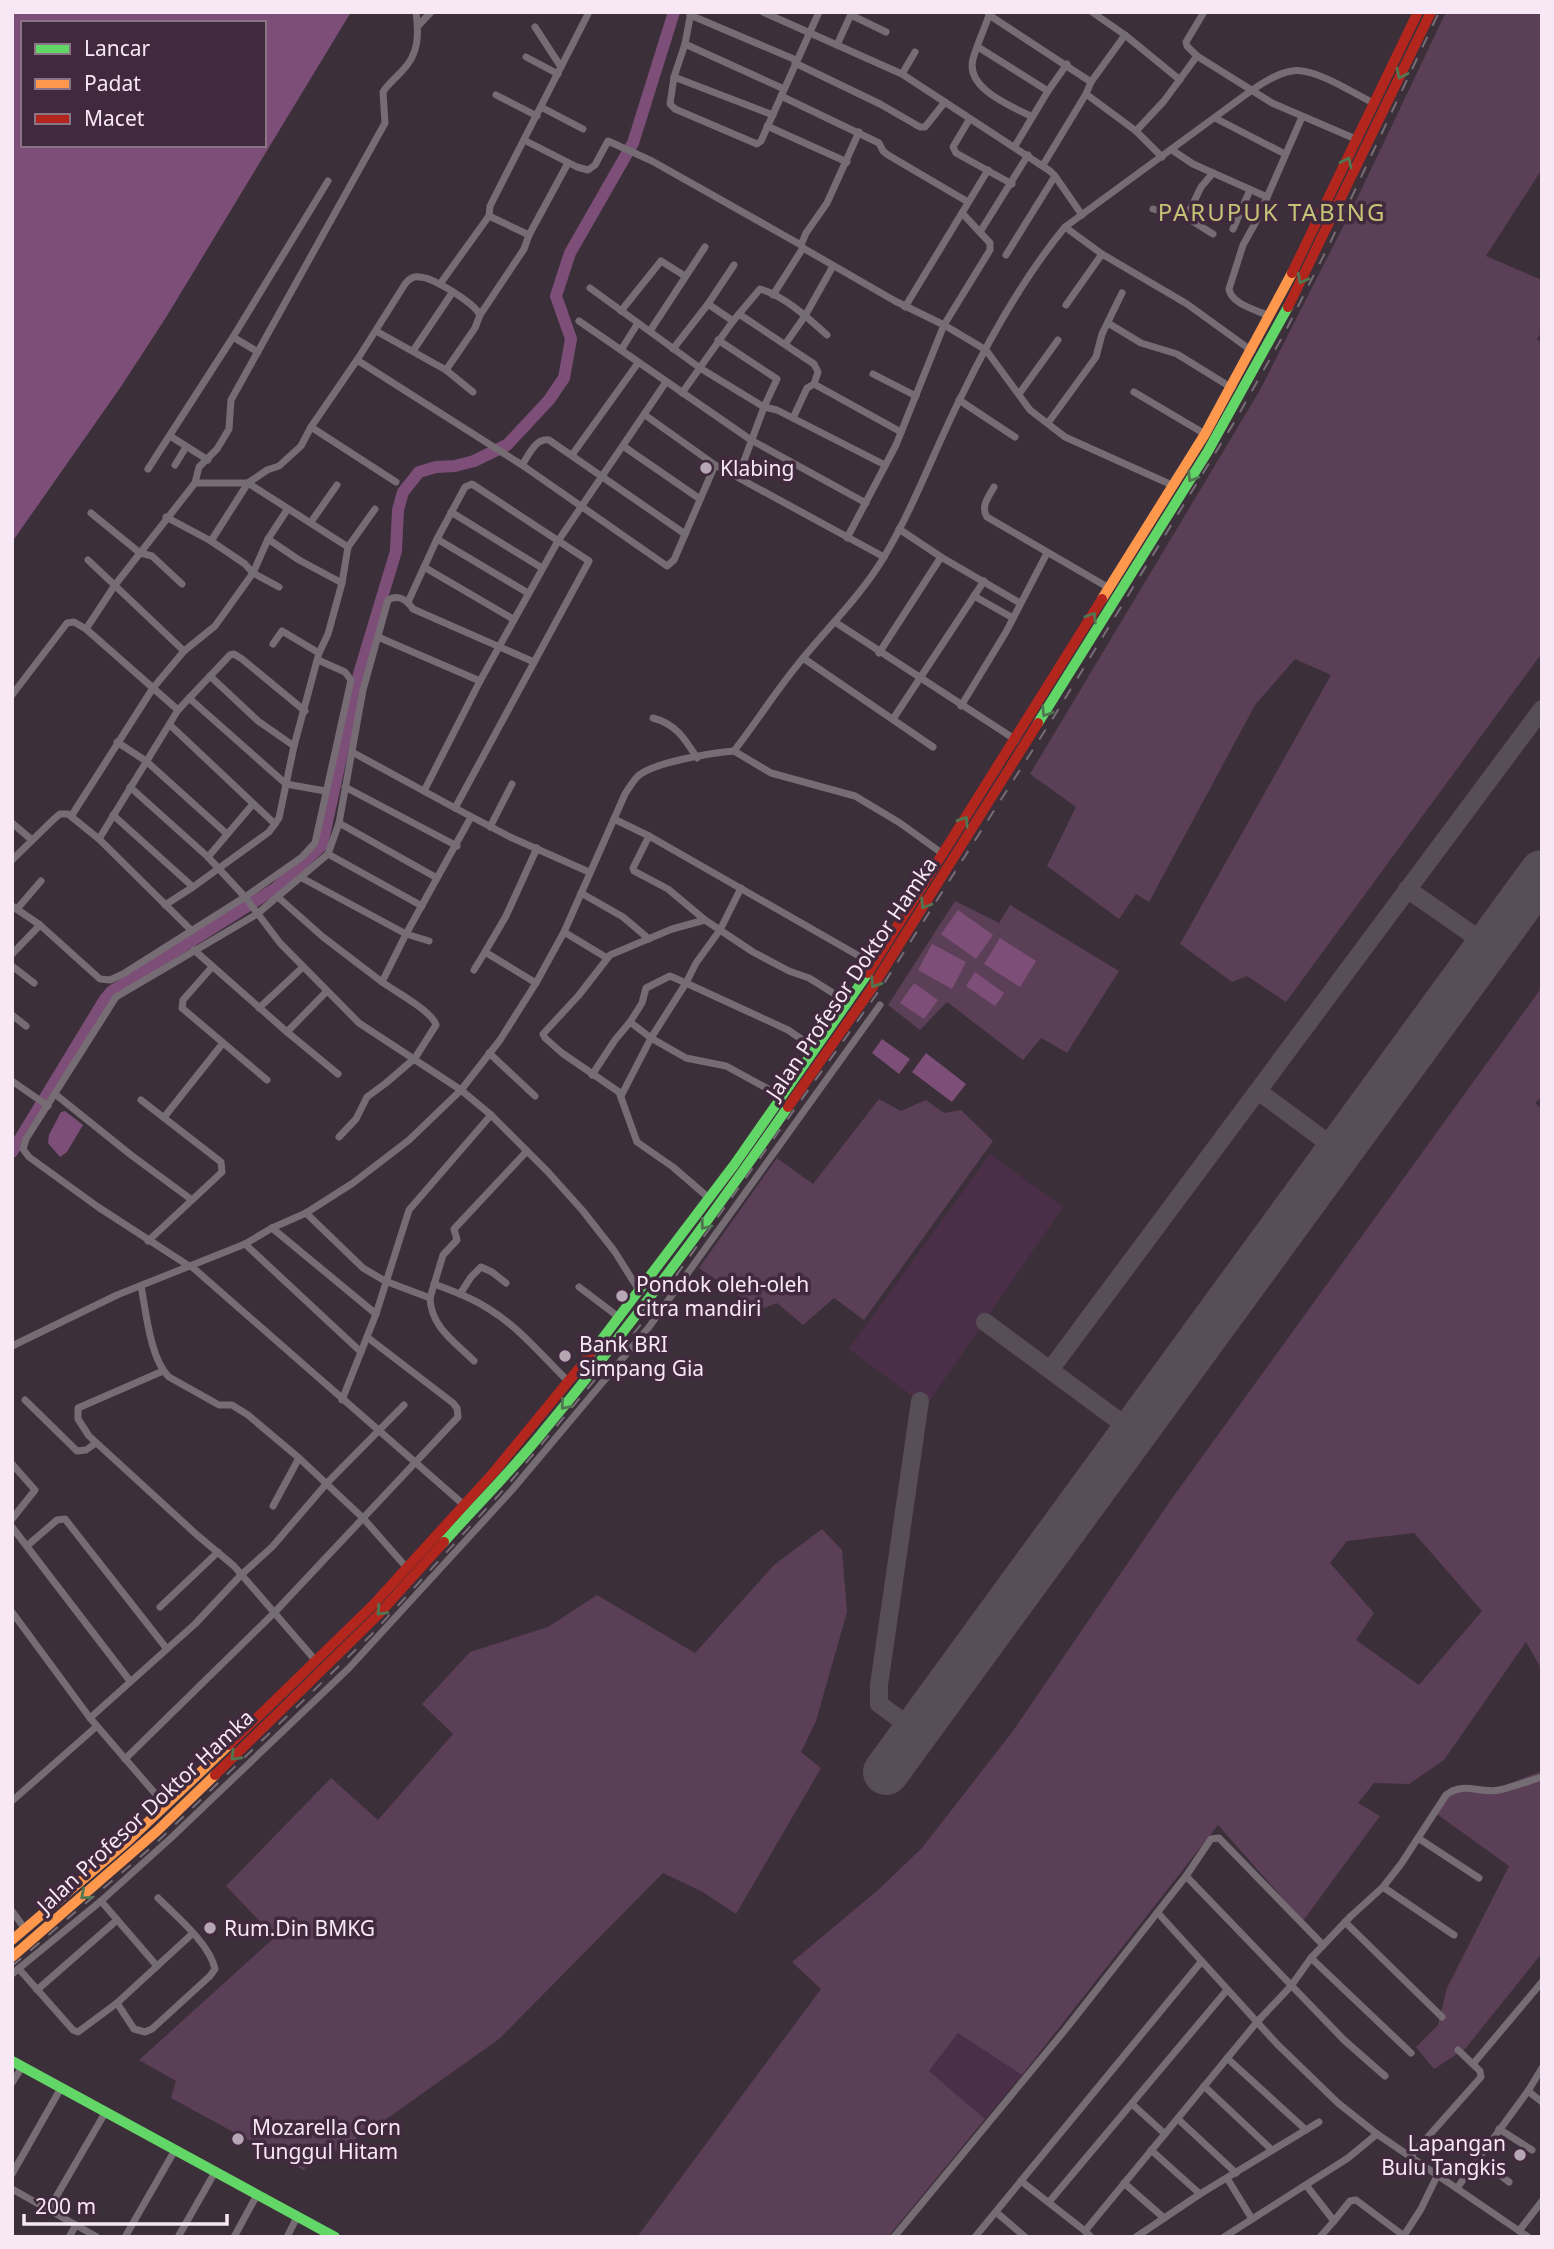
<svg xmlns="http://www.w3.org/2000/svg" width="1554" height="2249" font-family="'Noto Sans',sans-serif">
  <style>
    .built { fill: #4b2f48 }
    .green { fill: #5b3f57; fill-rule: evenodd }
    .water { fill: #7d4f78; fill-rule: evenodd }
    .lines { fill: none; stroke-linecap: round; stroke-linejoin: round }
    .river { stroke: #7d4f78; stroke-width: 12 }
    .taxiway { stroke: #584e58; stroke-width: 18 }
    .runway { stroke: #584e58; stroke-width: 46 }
    .street { stroke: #766c74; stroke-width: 7 }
    .fast { stroke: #63d668; stroke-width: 10 }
    .slow { stroke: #ff974d; stroke-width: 10 }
    .jam { stroke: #b3261e; stroke-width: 10 }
    .rail { stroke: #766d76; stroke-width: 2; stroke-dasharray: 12 12; stroke-linecap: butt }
    .oneway { stroke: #507751 }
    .poi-dot { fill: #b6a7b4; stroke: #41293e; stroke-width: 2.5 }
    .labels { text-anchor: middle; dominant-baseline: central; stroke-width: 7; stroke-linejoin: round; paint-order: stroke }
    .poi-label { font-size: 21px; fill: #f8e8f5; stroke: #41293e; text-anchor: start }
    .street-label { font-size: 21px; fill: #f8e8f5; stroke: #41293e }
    .quarter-label { font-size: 24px; letter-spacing: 2px; fill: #c5c375; stroke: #41293e }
  </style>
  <rect width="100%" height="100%" fill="#3b2f3a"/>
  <g class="built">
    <polygon points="990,1154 1063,1207 926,1406 849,1349"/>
    <polygon points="958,2033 1022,2075 985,2119 929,2071"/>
  </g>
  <g class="green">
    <polygon points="1446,12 1542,12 1542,169 1486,256 1542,280 1542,331 1537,339 1542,343 1542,653 1286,1002 1247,976 1232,982 1180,944 1331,675 1295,659 1255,705 1149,902 1136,894 1119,919 1047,866 1076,807 1030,774 1260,390 1353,207"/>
    <polygon points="955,901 999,923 1010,905 1119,971 1067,1053 1041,1038 1023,1060 947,1002 920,1030 888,1005"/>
    <path d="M1542 987V1097L1535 1103 1542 1109V1670L1526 1642 1444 1760 1409 1784 1374 1783 1358 1803 1380 1816 1303 1921 1218 1825 1022 2075 958 2033 929 2071 985 2119 888 2237H637L821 1989 792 1962 878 1890 922 1848 1013 1731 1173 1497ZM1414 1533 1482 1611 1419 1685 1356 1640 1374 1613 1330 1563 1347 1541Z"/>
    <polygon points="879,1099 901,1111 926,1100 944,1113 961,1110 993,1141 864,1320 834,1298 803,1325 777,1303 759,1310 699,1268 777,1158 813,1184"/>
    <polygon points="822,1529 842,1550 847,1612 816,1721 801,1752 821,1768 736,1914 701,1891 663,1873 499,2039 371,2130 303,2170 171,2098 176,2081 139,2060 275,1937 226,1886 331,1778 378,1820 453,1734 422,1704 470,1652 548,1627 597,1595 695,1653 774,1565"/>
    <polygon points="1542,1771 1542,1953 1465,2049 1434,2069 1416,2047 1438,2025 1447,1988 1509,1866 1434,1812 1451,1787 1497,1788"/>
  </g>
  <g class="water">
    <path d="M12 12H351L165 319 120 388 12 542ZM23 23H264V145H23Z"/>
    <polygon points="958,910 993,935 976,959 941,934"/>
    <polygon points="1000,938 1036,961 1020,987 984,964"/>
    <polygon points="932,944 966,962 952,989 918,970"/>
    <polygon points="975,972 1004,993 995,1006 966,986"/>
    <polygon points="914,983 938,1000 924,1019 900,1003"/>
    <polygon points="882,1039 910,1059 899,1074 872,1053"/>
    <polygon points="926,1053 966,1084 952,1102 912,1072"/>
    <polygon points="65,1111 83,1125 67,1152 60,1157 48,1143 49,1135 61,1112"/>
  </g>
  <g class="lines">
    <polyline class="river" points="12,1152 105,999 112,991 276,888 322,845 359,674 396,551 398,510 403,492 419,472 436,467 455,466 474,461 507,445 549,400 564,378 571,339 556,296 570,253 633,143 674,12"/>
    <g class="taxiway">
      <polyline points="1407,889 1489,946"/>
      <polyline points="1258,1091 1339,1151"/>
      <polyline points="985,1322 1134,1432"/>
      <polyline points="1050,1370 1542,709"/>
      <polyline points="916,1731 879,1704 879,1685 920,1401"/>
    </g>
    <polyline class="runway" points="886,1772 1542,873"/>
    <g class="street">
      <polyline points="691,12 685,44 674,77 670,104 675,109 757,144 761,141 819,12"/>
      <polyline points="763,12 902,74 1050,171 1055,176 1006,255"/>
      <path d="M990 12C985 28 977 44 973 59 965 89 1012 106 1032 117"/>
      <polyline points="1092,12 1125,35 1180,80"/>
      <polyline points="1204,12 1186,42 1187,46 1197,56 1272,103 1358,140"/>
      <polyline points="690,15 796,60"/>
      <polyline points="851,15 886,32"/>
      <polyline points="989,15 1091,82"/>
      <polyline points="418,26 431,12"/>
      <polyline points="535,27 561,67"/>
      <polyline points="685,44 784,89"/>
      <polyline points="837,45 852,12"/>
      <polyline points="978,47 1048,91"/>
      <polyline points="526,57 558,74"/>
      <polyline points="795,63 880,104 920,127 925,127 945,102"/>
      <polyline points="902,74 915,52"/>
      <polyline points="674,77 773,115"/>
      <polyline points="1086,94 1136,131 1162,157"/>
      <polyline points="496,95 537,116"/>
      <polyline points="781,96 879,143 883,151 888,155 968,202"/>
      <polyline points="541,107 583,129"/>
      <polyline points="1215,118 1285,154"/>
      <polyline points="969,120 953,147 956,153 1012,184"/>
      <polyline points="767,126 847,162"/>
      <polyline points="1136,131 1164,101 1197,56"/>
      <polyline points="859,132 827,203 806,233 801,245 803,248 895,301 944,325 986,350 1030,410 1065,437 1172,485"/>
      <polyline points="524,140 577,167 588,170 595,165 608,141 652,161 801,245"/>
      <polyline points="1015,146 1048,91 1067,64"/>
      <polyline points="1172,150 1193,164 1267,197"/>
      <polyline points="1043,165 1086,94 1091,82 1125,35"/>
      <polyline points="1055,176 1082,215"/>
      <path d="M1153 209C1166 213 1177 214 1190 210L1201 187 1213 173"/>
      <polyline points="1190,210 1189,219 1213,234"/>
      <polyline points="489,216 529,235 568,163"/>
      <polyline points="1065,227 1102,254 1187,304 1252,351"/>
      <polyline points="1233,229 1250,190"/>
      <polyline points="980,232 1028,155"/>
      <polyline points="440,284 489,216 490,206 589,12"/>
      <polyline points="590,288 700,368 764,407 777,410 885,465"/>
      <polyline points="773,295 803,248"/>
      <polyline points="708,304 734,265"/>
      <polyline points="1066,305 1102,254"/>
      <polyline points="905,307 988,170"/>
      <polyline points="621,311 661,261 685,276"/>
      <polyline points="739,314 814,364 818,372 814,384"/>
      <polyline points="480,315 524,249 529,235"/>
      <path d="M1269 316C1257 310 1231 304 1229 289L1243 245 1258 218 1302 117"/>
      <polyline points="579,321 751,440 866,503"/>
      <polyline points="1108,323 1141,343 1177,354 1232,388"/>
      <polyline points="376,331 446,370 473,392"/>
      <polyline points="650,331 705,247"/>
      <polyline points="233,337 258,352"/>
      <polyline points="718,340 777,379 764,407 738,477"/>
      <polyline points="786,343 805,316 833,266"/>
      <polyline points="673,349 708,304 733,321"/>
      <polyline points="621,350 638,323"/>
      <polyline points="413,351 452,293"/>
      <polyline points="357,360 522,465 667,566 674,560 715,465"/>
      <polyline points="873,374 916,396"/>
      <polyline points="1134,392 1205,434"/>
      <path d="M682 393 733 321 760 289C785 296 809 319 827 335"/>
      <polyline points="1019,394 1058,340"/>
      <polyline points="959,400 1015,437"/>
      <polyline points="645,415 715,465 884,557"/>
      <polyline points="793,418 807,388 814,384 901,432"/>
      <polyline points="1048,423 1096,357 1102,334 1122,293"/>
      <polyline points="311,427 396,482"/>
      <polyline points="170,436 208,460"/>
      <polyline points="623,446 700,499"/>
      <polyline points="572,455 638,363"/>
      <polyline points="175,465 186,447"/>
      <path d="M522 465C529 455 535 438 549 440L685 534"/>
      <polyline points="148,469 233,337 328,181"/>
      <path d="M195 483 199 467 217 449 229 429 231 400 385 123 383 92C388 84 396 78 402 71 419 54 419 35 416 12"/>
      <path d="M994 487C989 496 980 507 987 517L1109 588"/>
      <polyline points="451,512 542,568"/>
      <polyline points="91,513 140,553 152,556 182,584"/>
      <polyline points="166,517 211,541 245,564 253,573 279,587"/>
      <polyline points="311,522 337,485"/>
      <polyline points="899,529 941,557 1020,603"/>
      <polyline points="847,538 896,445 944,325 990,250 990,243 962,213"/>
      <polyline points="268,539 299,560 342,583"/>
      <polyline points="437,539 528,593"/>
      <path d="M211 541 248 483 267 470 279 466 301 446 311 427 357 360 405 284C409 279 413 276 419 277 433 277 474 303 480 315L475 328 446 370"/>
      <polyline points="88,560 184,651"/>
      <polyline points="424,567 513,619"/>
      <polyline points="974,596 1013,618"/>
      <polyline points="835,622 1016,740"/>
      <polyline points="86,629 115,585 195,483 248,483 348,547"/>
      <polyline points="378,637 480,681 424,791"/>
      <polyline points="273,644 282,631 319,653"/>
      <polyline points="879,653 941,557"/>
      <polyline points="803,658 933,747"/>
      <polyline points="210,676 258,721 294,746"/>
      <polyline points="480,681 558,541 666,382"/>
      <polyline points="12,695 67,623 74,622 86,629 178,710"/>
      <polyline points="189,698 286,784 325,791"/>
      <polyline points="961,706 1006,632 1047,553"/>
      <path d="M653 718C676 724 685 739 697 758"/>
      <polyline points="893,719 984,581"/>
      <polyline points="170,725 275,824"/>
      <polyline points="117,742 146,761 227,834"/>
      <path d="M734 751C758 720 779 686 804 657 831 624 862 594 884 557 914 507 934 451 960 399 989 339 1023 278 1065 227L1252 90C1264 82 1278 73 1292 71 1314 67 1355 94 1375 104"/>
      <polyline points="352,752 455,808 589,561 472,484 465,487 437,539 408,602"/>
      <polyline points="130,787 208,857 245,897 280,943 359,1023 461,1090 491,1115 548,1172 583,1211 615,1252 640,1292"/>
      <polyline points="345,787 457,846"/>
      <polyline points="455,808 510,837 589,872"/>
      <polyline points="72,815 153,688 184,651 215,626 253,573 268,539 287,510"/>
      <polyline points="113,815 193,887 269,832 279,818 294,746 319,653 328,634 342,583 348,547 375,509"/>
      <polyline points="614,819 649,836 873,964"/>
      <polyline points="12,823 32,840"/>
      <polyline points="339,823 437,878"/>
      <polyline points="490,827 512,784"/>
      <polyline points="649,836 633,868 634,871 668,889 705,920 753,952 789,971 809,978 849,1003"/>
      <polyline points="99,839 178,710 230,655 234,654 242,659 305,711"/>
      <polyline points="328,854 422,906"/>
      <polyline points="208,857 253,804"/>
      <polyline points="12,860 54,819 60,814 68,814 99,839 192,931"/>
      <polyline points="302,878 406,934 429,941"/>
      <polyline points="581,893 623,917 649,939"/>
      <polyline points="279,898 323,937 382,982 406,934 471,817"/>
      <polyline points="165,905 193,887"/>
      <polyline points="12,906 40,925 100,979 110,980 123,974 245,897 302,857 315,843 351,680 345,672 318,660"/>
      <polyline points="17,909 41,881"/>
      <polyline points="705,920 672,929 610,955 579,995 543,1034 545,1038 562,1053 619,1092 637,1142 673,1167 710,1199"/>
      <polyline points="564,932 607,958"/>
      <polyline points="194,950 287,1032 338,1074"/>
      <polyline points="12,954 40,925"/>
      <polyline points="12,966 34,983"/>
      <polyline points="212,967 183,1000 182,1008 267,1080"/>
      <polyline points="474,970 485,952"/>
      <polyline points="536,983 485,952 506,916 537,848"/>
      <polyline points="259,1008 303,967"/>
      <polyline points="12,1015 26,1026"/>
      <polyline points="630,1022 642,1003 646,988 670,976 686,983 696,963 720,930 741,888"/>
      <polyline points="287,1032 326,992"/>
      <polyline points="489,1053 535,1096"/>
      <polyline points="592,1075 615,1040 630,1022 651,1038 621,1096"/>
      <polyline points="12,1081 48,1106"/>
      <polyline points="55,1094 131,1155 192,1200 148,1241"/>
      <polyline points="783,1097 726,1066 686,1058 651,1038 686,983 788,1030 816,1049"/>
      <polyline points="141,1100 221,1162 222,1172 192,1200"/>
      <polyline points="165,1116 223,1043"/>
      <path d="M339 1137 356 1119 367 1097 386 1083 415 1058 436 1025C432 1011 396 992 382 982"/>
      <polyline points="306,1213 363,1268 385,1281 430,1298 443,1255 457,1240 454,1229 527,1151"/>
      <polyline points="272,1228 376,1314"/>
      <polyline points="245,1244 361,1352"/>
      <path d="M189 1266 98 1207 29 1157 23 1149 26 1139 116 997 257 914 328 854 339 823 363 690 388 600C398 594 407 600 413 609L534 662"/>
      <polyline points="191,1266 464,1505"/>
      <path d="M434 1284C453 1291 472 1298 489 1309 520 1328 544 1358 569 1382"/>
      <path d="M141 1286C146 1311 150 1359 169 1377L219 1405H232L248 1415 299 1458 363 1518 407 1568"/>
      <polyline points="579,1287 620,1318"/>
      <polyline points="460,1294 471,1277 481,1267 492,1272 506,1283"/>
      <path d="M430 1298C431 1327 455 1342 474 1361"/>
      <path d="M12 1346 117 1295 245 1244 272 1228 306 1213 353 1183 409 1140 461 1090 500 1040 536 983 564 932 625 794C629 788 633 781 638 776 654 762 712 753 734 751L771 773 855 796 900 823 943 854"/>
      <polyline points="163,1371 78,1408 78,1419 89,1436 197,1535 234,1566 316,1661"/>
      <polyline points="25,1400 77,1451 86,1450 96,1443"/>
      <polyline points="342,1400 376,1314 409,1210 491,1115"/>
      <polyline points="12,1464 35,1490 12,1519"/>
      <polyline points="273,1506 299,1458"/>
      <polyline points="12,1527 130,1681"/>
      <polyline points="28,1545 57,1520 65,1519 167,1649 90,1718"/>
      <polyline points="160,1607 218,1552"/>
      <polyline points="12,1612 90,1718 165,1805"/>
      <polyline points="167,1649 195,1624 241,1575 272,1547 327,1483 404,1405"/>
      <polyline points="125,1759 274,1613 458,1417 457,1408 453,1403 367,1337"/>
      <polyline points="12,1801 97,1726"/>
      <polyline points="1418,1838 1479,1878"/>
      <polyline points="1186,1876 1211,1839 1219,1838 1323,1945"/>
      <polyline points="1383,1887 1454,1935"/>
      <polyline points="101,1901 157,1966"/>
      <polyline points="12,1911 25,1929"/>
      <polyline points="1158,1913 1277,2044 1338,2103 1377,2134 1528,2237"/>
      <polyline points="1345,1922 1442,2017"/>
      <polyline points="1311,1958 1411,2053"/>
      <polyline points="19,1969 73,2030 78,2032 117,2003 192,1934"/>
      <polyline points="12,1974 101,1901 172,1837 349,1668 512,1490 649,1327 880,1005"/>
      <polyline points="37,1990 117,1920"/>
      <path d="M117 2003 134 2029 145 2032 152 2029 210 1976 215 1969C210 1944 176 1916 158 1898"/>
      <polyline points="1227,2058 1306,2130"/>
      <polyline points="1473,2064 1542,1982"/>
      <polyline points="12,2083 22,2067"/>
      <polyline points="1204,2086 1272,2150"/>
      <polyline points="1528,2091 1542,2102"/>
      <polyline points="1132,2104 1165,2134"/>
      <polyline points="1178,2119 1236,2173"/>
      <polyline points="1499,2129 1532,2150"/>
      <polyline points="1151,2150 1200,2194"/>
      <polyline points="1410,2157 1481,2077 1480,2071 1458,2050"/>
      <polyline points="1478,2158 1509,2182"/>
      <polyline points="12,2174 61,2088"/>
      <polyline points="1227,2178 1252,2219"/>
      <polyline points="1021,2181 1085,2231"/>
      <polyline points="1124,2183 1164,2218"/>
      <polyline points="1306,2185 1334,2221 1320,2237"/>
      <polyline points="1457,2188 1528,2091 1542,2068"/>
      <polyline points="12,2189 97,2237"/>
      <polyline points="1049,2202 1227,1990"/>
      <polyline points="49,2209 105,2113"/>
      <polyline points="996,2212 1025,2237"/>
      <polyline points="1334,2221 1350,2201 1356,2200 1404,2236"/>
      <polyline points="1519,2231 1542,2201"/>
      <polyline points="69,2237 76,2225"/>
      <polyline points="125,2237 175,2150"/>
      <polyline points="178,2237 215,2172"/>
      <polyline points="234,2237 257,2195"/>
      <polyline points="287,2237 297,2217"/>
      <polyline points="894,2237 1065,2030 1186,1876 1344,2040 1385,2076"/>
      <polyline points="975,2237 1201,1962"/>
      <path d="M1091 2237 1085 2231 1257 2022 1291 1986 1311 1958 1351 1916 1383 1887 1401 1864 1446 1795C1464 1781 1480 1794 1499 1790 1514 1787 1528 1781 1542 1777"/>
      <polyline points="1136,2237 1200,2194 1319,2122"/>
      <polyline points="1224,2237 1348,2158 1377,2134"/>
      <polyline points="1403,2237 1421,2209 1437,2176"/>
    </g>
    <g class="fast">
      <polyline points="1038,723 1208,451 1288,307"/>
      <polyline points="590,1355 734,1165 868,973"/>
      <path d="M444 1542C475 1507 508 1474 537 1439 626 1332 709 1221 788 1107"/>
      <polyline points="12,2061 335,2237"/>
    </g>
    <g class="slow">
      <polyline points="1102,599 1205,434 1292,273"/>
      <polyline points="12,1940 128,1841 229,1745"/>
      <polyline points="12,1957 157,1831 215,1775"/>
    </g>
    <g class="jam">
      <polyline points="1292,273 1418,12"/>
      <polyline points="1288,307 1431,12"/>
      <polyline points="868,973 1102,599"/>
      <polyline points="788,1107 872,988 1038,723"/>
      <polyline points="229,1745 373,1605 494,1472 590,1355"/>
      <polyline points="215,1775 379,1614 444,1542"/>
    </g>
    <polyline class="rail" points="12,1966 153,1846 372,1634 506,1487 643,1322 881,988 1053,718 1235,421 1284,334 1330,243 1439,12"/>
  </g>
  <defs><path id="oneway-chevron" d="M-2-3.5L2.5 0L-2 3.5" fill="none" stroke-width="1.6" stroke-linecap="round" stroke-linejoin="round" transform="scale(1.75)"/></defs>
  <g class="oneway">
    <use href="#oneway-chevron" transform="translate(1401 74) rotate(116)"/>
    <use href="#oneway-chevron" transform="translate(1347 162) rotate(-64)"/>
    <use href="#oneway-chevron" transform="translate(1302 279) rotate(118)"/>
    <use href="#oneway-chevron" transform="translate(1192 477) rotate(122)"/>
    <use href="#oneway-chevron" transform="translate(1092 617) rotate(-58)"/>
    <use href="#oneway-chevron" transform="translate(1046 712) rotate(122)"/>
    <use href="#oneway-chevron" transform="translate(964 821) rotate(-57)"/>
    <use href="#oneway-chevron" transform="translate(925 904) rotate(122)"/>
    <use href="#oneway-chevron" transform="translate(875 983) rotate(123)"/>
    <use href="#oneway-chevron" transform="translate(705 1225) rotate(127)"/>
    <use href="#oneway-chevron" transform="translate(565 1405) rotate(130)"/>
    <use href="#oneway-chevron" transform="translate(381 1611) rotate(133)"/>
    <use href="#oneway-chevron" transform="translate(235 1756) rotate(136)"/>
    <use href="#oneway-chevron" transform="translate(85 1895) rotate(139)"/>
  </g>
  <g class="poi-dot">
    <circle cx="706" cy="468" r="7"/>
    <circle cx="622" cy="1296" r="7"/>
    <circle cx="565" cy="1356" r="7"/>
    <circle cx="210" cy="1928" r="7"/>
    <circle cx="238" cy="2139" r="7"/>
    <circle cx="1520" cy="2155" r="7"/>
  </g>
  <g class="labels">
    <g class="poi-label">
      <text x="720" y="468">Klabing</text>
      <text x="636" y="1284">Pondok oleh-oleh<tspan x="636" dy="24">citra mandiri</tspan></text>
      <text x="579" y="1344">Bank BRI<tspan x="579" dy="24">Simpang Gia</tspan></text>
      <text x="224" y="1928">Rum.Din BMKG</text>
      <text x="252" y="2127">Mozarella Corn<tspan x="252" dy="24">Tunggul Hitam</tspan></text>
      <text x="1506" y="2143" text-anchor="end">Lapangan<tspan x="1506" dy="24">Bulu Tangkis</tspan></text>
    </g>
    <g class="street-label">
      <text transform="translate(851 978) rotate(-56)">Jalan Profesor Doktor Hamka</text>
      <text transform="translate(145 1811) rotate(-43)">Jalan Profesor Doktor Hamka</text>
    </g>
    <g class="quarter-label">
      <text x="1272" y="211">PARUPUK TABING</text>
    </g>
  </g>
  <rect width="1554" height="2249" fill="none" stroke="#f8e8f5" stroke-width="28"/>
  <rect x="21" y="21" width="245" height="126" fill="#41293e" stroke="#8a7587" stroke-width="2"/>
  <rect x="35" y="44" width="35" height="10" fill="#63d668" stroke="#8a7587" stroke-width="2"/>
  <text x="84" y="56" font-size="21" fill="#f8e8f5">Lancar</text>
  <rect x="35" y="79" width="35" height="10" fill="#ff974d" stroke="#8a7587" stroke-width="2"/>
  <text x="84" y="91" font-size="21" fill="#f8e8f5">Padat</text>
  <rect x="35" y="114" width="35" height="10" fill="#b3261e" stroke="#8a7587" stroke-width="2"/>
  <text x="84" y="126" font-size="21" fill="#f8e8f5">Macet</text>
  <path d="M24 2214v10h203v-10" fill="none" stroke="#f8e8f5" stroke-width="3.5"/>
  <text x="35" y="2214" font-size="21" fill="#f8e8f5" stroke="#41293e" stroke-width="5" paint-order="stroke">200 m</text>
</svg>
